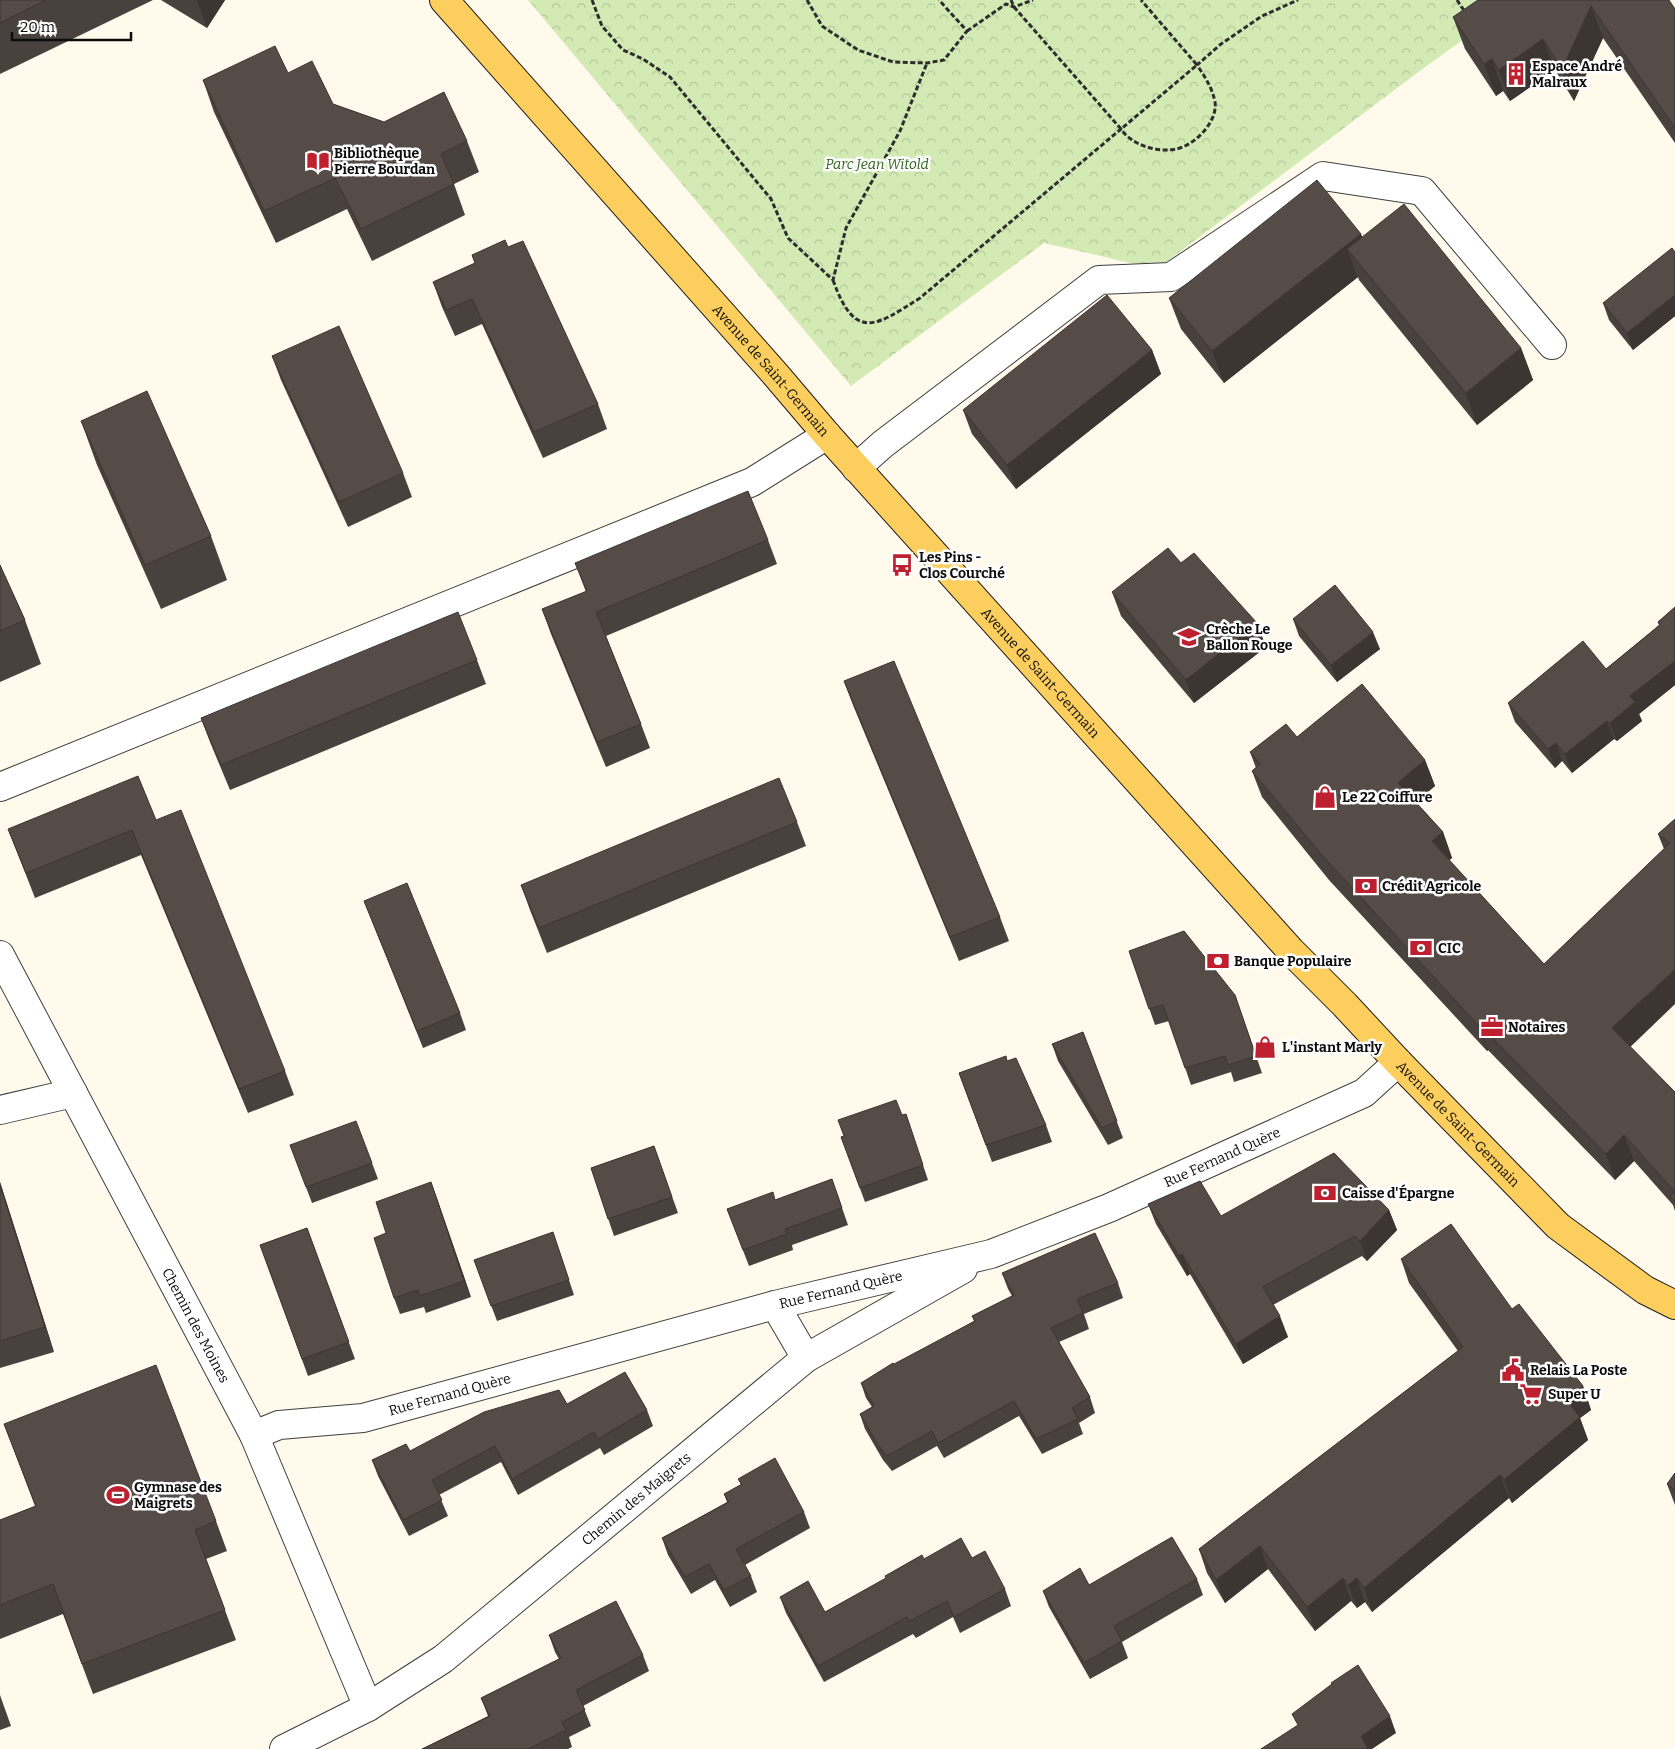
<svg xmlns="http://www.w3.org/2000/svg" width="1675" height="1749" font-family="Bitter,serif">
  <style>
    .park { fill: url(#park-crowns) }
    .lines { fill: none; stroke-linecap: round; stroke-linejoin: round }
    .minor-casing { stroke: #3f3f3f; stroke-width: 30 }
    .major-casing { stroke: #1d1d1d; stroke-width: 30 }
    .path { stroke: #2e2e2e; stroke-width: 3; stroke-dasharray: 5 2.5; stroke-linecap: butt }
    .minor { stroke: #fff; stroke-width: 28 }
    .major { stroke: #fcce5d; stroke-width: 28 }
    .wall { fill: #49413e }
    .shaded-wall { fill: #3c3532 }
    .building { fill: #554c48; stroke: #3c3532 }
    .labels { text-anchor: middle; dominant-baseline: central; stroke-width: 5; stroke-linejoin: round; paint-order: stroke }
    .poi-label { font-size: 14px; font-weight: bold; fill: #0c0c0c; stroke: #fff; text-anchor: start }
    .park-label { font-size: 14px; font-style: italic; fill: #2e651b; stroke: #fff }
    .street-label { font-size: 14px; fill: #0c0c0c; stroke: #fff }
  </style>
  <defs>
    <pattern id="park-crowns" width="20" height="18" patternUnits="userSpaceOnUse" patternTransform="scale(1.25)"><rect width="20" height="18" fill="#d3eab4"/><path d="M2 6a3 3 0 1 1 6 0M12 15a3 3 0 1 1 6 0" fill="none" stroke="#b4c89a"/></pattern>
  </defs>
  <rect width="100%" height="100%" fill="#fffaeb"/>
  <polygon class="park" points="528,0 1518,0 1421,70 1157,269 1044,243 851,386"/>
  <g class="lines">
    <defs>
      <g id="minor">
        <polyline points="856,468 883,444 1099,280 1171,277 1323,176 1422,191 1552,345"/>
        <polyline points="0,787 752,482 827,435"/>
        <path id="s1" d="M0 955 254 1435 368 1707"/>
        <polyline points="0,1110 73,1093"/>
        <polyline points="775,1305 806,1358"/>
        <path id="s2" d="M254 1435 279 1425 363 1418 775 1305 991 1254 1109 1208 1364 1093 1398 1062"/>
        <path id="s3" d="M284 1749 368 1707 443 1659 806 1358 963 1269"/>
      </g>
      <g id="major">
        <path id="s4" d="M444 0 776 375 827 435 1291 951 1345 1005 1398 1062 1558 1226 1645 1290 1675 1305"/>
      </g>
    </defs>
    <use href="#minor" class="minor-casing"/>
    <use href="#major" class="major-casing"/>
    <g class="path">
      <polyline points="592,0 602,26 623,50 643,59 670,77 771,199 788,238 833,280 846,228 900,131 927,63"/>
      <polyline points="807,0 822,26 858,50 893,62 927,63 944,60 967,31 939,0"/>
      <polyline points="1011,0 1014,7 1121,129 1197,65 1141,0"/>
      <polyline points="1457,0 1465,12"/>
      <polyline points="967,31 1006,4 1014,7 1033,0"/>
      <path d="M833 280C855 342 876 326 920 298L1121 129C1131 145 1158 153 1176 149 1194 146 1218 122 1215 102 1212 87 1205 77 1197 65L1221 44 1262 16 1298 0"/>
    </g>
    <use href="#minor" class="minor"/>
    <use href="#major" class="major"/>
  </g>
  <g class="wall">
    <polygon points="0,0 153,0 0,74"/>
    <polygon points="161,0 225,0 207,28"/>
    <polygon points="1478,0 1675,9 1675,143 1603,38 1574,101 1555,70 1510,101 1503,91 1496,96 1465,49 1453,17"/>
    <polygon points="288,73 333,104 384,122 467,141 479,172 454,184 465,215 372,261 347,209 276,243 214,112 203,80"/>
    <polygon points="1361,234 1362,237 1521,348 1533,380 1477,425 1359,280 1358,277 1224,383 1181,329 1169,298"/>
    <polygon points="508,247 598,404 607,429 543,458 482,324 455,336 442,307 433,282 475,263 472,255"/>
    <polygon points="1675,252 1675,316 1633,350 1609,320 1603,303"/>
    <polygon points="1152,350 1161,374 1016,489 972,434 963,410"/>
    <polygon points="272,356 403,473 412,497 348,527 281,380"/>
    <polygon points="81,421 211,536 227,580 161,609 97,465"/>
    <polygon points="768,540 777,564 606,636 641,724 650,748 606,767 551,634 542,609 586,592 575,563"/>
    <polygon points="1181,563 1257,623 1266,647 1194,703 1121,616 1112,592"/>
    <polygon points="0,565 25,620 41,664 0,682"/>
    <polygon points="1675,607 1675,685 1639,714 1642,721 1617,741 1614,739 1572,773 1562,761 1555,768 1515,722 1508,703 1606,669 1659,625 1658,622"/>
    <polygon points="1293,619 1380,649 1337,682 1299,636"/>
    <polygon points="477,660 486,684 230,790 210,742 201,718"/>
    <polygon points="844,681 1000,917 1009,941 959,961 853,705"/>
    <polygon points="1297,737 1425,760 1435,786 1416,802 1443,832 1452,858 1449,860 1544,964 1664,849 1658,834 1675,819 1630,1047 1675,1092 1675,1211 1673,1205 1634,1161 1615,1180 1488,1050 1487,1051 1329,880 1262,797 1252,771 1256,768 1250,752"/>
    <polygon points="156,820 285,1071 294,1095 248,1113 141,855 35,898 8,829"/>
    <polygon points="797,822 806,846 547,953 530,910 521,885"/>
    <polygon points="364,901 460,1013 466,1030 423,1048"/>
    <polygon points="1129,951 1235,995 1262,1073 1234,1082 1231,1072 1191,1085 1169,1021 1155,1025"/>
    <polygon points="1083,1032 1123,1138 1108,1145 1058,1061 1052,1044"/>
    <polygon points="1007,1061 1046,1125 1052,1142 992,1162 959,1073"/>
    <polygon points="906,1114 928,1180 865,1202 841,1137"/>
    <polygon points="290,1145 372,1163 378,1179 312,1203"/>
    <polygon points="654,1146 678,1213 614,1236 591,1168"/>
    <polygon points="832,1179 848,1225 792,1245 793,1250 749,1266 727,1209 775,1200"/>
    <polygon points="0,1182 54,1352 0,1368"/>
    <polygon points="431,1182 471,1297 426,1313 424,1307 400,1314 394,1298 386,1233"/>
    <polygon points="1148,1204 1221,1216 1389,1210 1397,1230 1367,1261 1362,1256 1273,1305 1288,1337 1243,1364 1190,1274 1187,1276 1156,1224"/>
    <polygon points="307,1228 355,1359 308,1376 260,1245"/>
    <polygon points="558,1247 574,1295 497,1321 474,1260"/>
    <polygon points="1401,1259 1512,1309 1583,1386 1591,1410 1580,1418 1588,1440 1512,1503 1509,1498 1372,1612 1365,1602 1357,1608 1351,1601 1315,1631 1268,1569 1225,1603 1207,1573 1199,1549 1458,1351 1409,1283"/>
    <polygon points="1002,1273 1118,1283 1123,1298 1084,1314 1089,1329 1059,1342 1090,1397 1095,1413 1079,1423 1083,1434 1042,1454 1019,1416 944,1458 937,1446 892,1471 883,1460 865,1429 860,1414 872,1407 866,1398 861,1383 974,1321 972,1316 1012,1296 1008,1289"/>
    <polygon points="567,1404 647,1410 653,1426 604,1455 600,1448 518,1495 501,1462 439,1495 448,1516 409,1536 378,1476 372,1460 410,1451"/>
    <polygon points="4,1424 216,1521 227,1551 206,1559 236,1640 93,1694 63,1614 0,1639 0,1520 35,1506"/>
    <polygon points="1675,1473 1675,1505 1667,1484"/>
    <polygon points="738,1479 804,1512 810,1528 745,1565 751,1576 757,1592 730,1607 715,1580 691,1594 668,1555 662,1538 727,1502 724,1494 741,1485"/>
    <polygon points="972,1558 1005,1589 1011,1606 960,1633 953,1617 916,1638 913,1634 824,1682 786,1613 780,1597 825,1612 924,1559"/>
    <polygon points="1197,1579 1203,1595 1122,1642 1128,1658 1090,1679 1049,1607 1043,1591 1089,1585"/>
    <polygon points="549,1635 643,1655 649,1671 583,1706 591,1726 569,1737 572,1747 568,1749 422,1749 488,1716 481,1698 559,1659 555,1652"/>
    <polygon points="0,1695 11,1726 0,1730"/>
  </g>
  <g class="shaded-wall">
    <polygon points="197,0 225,0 207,28"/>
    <polygon points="1591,6 1603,38 1574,101 1562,69"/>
    <polygon points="1543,39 1555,70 1510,101 1499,70"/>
    <polygon points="1492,59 1503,91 1496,96 1484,64"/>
    <polygon points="1361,234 1372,265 1347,249 1358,277 1224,383 1212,351"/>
    <polygon points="1675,295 1675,316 1633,350 1627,333"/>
    <polygon points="1521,348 1533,380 1477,425 1466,393"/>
    <polygon points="1152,350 1161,374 1016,489 1007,465"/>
    <polygon points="1257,623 1266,647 1194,703 1186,680"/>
    <polygon points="1373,632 1380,649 1337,682 1331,665"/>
    <polygon points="1675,661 1675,685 1639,714 1642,721 1617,741 1610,723 1630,696"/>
    <polygon points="1607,721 1614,739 1572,773 1565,754"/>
    <polygon points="1556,743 1562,761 1555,768 1548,749"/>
    <polygon points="1425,760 1435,786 1407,809 1398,783"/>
    <polygon points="1443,832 1452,858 1441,867 1432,841"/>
    <polygon points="1675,969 1675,1004 1622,1055 1612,1028"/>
    <polygon points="1479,1024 1488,1050 1487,1051 1478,1025"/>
    <polygon points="1624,1135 1634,1161 1615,1180 1606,1154"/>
    <polygon points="0,1182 54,1352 45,1327 0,1185"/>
    <polygon points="431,1182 437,1198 471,1297 464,1281"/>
    <polygon points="1389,1210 1397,1230 1367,1261 1360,1241"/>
    <polygon points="1182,1254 1190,1274 1187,1276 1179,1256"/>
    <polygon points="1280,1316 1288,1337 1243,1364 1236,1344"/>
    <polygon points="1583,1386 1591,1410 1580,1418 1588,1440 1512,1503 1504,1480 1566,1400"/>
    <polygon points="1500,1475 1509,1498 1372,1612 1364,1588"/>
    <polygon points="1260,1546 1268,1569 1225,1603 1216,1580"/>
    <polygon points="1343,1578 1351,1601 1315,1631 1307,1607"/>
    <polygon points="1357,1578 1365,1602 1357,1608 1348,1585"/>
    <polygon points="1390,1716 1396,1733 1372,1749 1365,1749 1361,1736"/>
  </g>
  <g class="building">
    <polygon points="0,0 46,0 0,23"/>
    <polygon points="1478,0 1669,0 1675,9 1675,128 1591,6 1562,69 1543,39 1499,70 1492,59 1484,64 1453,17"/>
    <polygon points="275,46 288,73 312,61 333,104 384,122 444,92 467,141 441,154 454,184 361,229 335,178 264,211 203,80"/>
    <polygon points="1317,180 1361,234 1212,351 1169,298"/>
    <polygon points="1404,204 1521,348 1466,393 1347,249"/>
    <polygon points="505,240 508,247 523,241 598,404 534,432 472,299 446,310 433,282 475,263 472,255"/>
    <polygon points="1672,248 1675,252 1675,295 1627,333 1603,303"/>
    <polygon points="1107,295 1152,350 1007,465 963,410"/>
    <polygon points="339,326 403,473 339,502 272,356"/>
    <polygon points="147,391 211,536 145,565 81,421"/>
    <polygon points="748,491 768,540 596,612 641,724 597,742 542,609 587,591 575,563"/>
    <polygon points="1168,548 1181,563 1194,553 1257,623 1186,680 1112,592"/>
    <polygon points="0,565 25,620 0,631"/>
    <polygon points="1335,585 1373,632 1331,665 1293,619"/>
    <polygon points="1675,607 1675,661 1630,696 1635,702 1610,723 1607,721 1565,754 1556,743 1548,749 1508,703 1583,641 1606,669 1660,625 1658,622"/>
    <polygon points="458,612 477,660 221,765 201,718"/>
    <polygon points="894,661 1000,917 950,937 844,681"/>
    <polygon points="1362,684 1425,760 1398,783 1443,832 1432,841 1544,964 1670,843 1658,834 1675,819 1675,969 1612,1028 1675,1092 1675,1202 1670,1196 1675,1192 1624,1135 1606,1154 1479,1024 1478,1025 1320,853 1252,771 1260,764 1250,752 1286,724 1297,737"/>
    <polygon points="138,776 156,820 181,810 285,1071 239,1089 132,830 26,873 8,829"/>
    <polygon points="779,778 797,822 539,928 521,885"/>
    <polygon points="407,883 460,1013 417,1031 364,901"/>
    <polygon points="1184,931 1235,995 1256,1056 1228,1065 1225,1056 1185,1068 1163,1005 1149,1009 1129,951"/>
    <polygon points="1083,1032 1117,1121 1102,1128 1052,1044"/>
    <polygon points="1006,1056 1007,1061 1016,1058 1046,1125 986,1145 959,1073"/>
    <polygon points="896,1100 902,1115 906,1114 923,1165 860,1188 841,1137 844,1136 838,1120"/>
    <polygon points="356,1121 372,1163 306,1187 290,1145"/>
    <polygon points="654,1146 672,1197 608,1219 591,1168"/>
    <polygon points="1334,1153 1389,1210 1360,1241 1355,1236 1263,1287 1280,1316 1236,1344 1182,1254 1179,1256 1148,1204 1200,1181 1221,1216"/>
    <polygon points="832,1179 842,1208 785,1229 787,1234 743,1250 727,1209 773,1192 775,1200"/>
    <polygon points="431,1182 464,1281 420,1296 418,1290 394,1298 374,1238 386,1233 376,1202"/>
    <polygon points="0,1185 45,1327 0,1341"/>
    <polygon points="1451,1224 1512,1309 1519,1304 1583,1386 1566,1400 1580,1417 1504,1480 1500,1475 1364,1588 1357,1578 1348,1585 1343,1578 1307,1607 1260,1546 1216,1580 1199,1549 1463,1347 1401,1259"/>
    <polygon points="307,1228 349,1342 302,1359 260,1245"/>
    <polygon points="553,1232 569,1280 491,1306 474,1260"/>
    <polygon points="1095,1233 1118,1283 1077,1299 1083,1313 1051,1328 1090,1397 1072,1408 1078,1419 1036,1439 1014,1401 938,1443 932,1431 887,1456 878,1445 860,1414 874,1406 861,1383 893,1363 894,1364 975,1321 972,1316 1014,1295 1002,1273"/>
    <polygon points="156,1365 216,1521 195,1530 225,1610 82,1664 53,1584 0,1605 0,1520 36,1506 4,1424"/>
    <polygon points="625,1372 647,1410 598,1439 594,1432 512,1479 495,1446 432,1480 442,1500 403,1520 372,1460 406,1444 410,1451 484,1412 559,1390 567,1404"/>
    <polygon points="775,1458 804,1512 736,1549 751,1576 724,1590 709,1564 685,1577 662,1538 729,1502 724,1494 742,1484 738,1479"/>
    <polygon points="1675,1473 1675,1490 1667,1484"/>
    <polygon points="1172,1537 1197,1579 1114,1626 1122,1641 1084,1663 1043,1591 1080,1568 1089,1585"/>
    <polygon points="961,1538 972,1558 985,1551 1005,1589 954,1617 947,1601 910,1621 907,1617 818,1666 780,1597 808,1581 825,1612 886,1578 885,1576 922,1555 924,1559"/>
    <polygon points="616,1601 643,1655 576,1690 585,1710 562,1722 566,1730 528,1749 422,1749 490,1716 481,1698 561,1658 549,1635"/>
    <polygon points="1358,1665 1390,1716 1361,1736 1368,1749 1261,1749 1298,1725 1292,1714 1332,1684 1331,1683"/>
  </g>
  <defs>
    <symbol id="building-bare" viewBox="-9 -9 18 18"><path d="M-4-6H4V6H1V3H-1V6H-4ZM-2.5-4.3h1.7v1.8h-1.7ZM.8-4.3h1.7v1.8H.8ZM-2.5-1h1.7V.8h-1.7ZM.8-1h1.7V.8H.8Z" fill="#bf2030" stroke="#fff" stroke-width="2.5" paint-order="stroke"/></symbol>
    <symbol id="library-bare" viewBox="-9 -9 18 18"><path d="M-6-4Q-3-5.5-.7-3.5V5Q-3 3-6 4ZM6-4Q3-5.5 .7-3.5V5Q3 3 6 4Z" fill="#bf2030" stroke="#fff" stroke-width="2.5" paint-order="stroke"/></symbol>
    <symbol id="bus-bare" viewBox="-9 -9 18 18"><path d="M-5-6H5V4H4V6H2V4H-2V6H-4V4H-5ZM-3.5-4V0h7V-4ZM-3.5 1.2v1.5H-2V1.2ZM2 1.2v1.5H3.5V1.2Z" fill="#bf2030" stroke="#fff" stroke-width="2.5" paint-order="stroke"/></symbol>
    <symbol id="school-bare" viewBox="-9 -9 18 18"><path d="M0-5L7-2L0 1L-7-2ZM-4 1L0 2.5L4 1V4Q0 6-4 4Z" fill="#bf2030" stroke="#fff" stroke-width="2.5" paint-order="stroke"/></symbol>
    <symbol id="shop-bare" viewBox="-9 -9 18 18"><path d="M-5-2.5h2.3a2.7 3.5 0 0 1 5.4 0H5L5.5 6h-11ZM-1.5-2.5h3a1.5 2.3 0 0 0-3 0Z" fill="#bf2030" stroke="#fff" stroke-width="2.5" paint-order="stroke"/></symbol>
    <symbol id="bank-bare" viewBox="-9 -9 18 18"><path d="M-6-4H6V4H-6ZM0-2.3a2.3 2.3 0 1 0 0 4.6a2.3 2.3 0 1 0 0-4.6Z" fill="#bf2030" stroke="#fff" stroke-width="2.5" paint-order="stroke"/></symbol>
    <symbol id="office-bare" viewBox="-9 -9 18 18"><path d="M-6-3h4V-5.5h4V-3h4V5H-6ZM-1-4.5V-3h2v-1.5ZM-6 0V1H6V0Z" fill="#bf2030" stroke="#fff" stroke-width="2.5" paint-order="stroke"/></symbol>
    <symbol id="civic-bare" viewBox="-9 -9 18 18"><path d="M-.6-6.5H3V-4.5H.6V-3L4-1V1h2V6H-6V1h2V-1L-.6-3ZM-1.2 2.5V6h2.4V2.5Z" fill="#bf2030" stroke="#fff" stroke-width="2.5" paint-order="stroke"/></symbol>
    <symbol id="supermarket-bare" viewBox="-9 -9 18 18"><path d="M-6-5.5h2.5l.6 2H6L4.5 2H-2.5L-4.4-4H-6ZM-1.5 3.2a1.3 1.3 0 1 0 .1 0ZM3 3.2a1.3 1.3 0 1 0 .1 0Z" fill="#bf2030" stroke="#fff" stroke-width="2.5" paint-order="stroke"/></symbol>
    <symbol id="stadium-bare" viewBox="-9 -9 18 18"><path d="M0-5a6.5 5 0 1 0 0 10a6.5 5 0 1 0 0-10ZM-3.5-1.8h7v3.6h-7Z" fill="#bf2030" stroke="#fff" stroke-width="2.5" paint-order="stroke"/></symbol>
  </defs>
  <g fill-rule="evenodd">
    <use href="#building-bare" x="1500" y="58" width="32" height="32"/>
    <use href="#library-bare" x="302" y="145" width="32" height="32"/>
    <use href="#bus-bare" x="886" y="549" width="32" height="32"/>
    <use href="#school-bare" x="1173" y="621" width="32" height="32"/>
    <use href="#shop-bare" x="1309" y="781" width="32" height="32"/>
    <use href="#bank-bare" x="1350" y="870" width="32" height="32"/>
    <use href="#bank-bare" x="1405" y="932" width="32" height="32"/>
    <use href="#bank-bare" x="1202" y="945" width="32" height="32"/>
    <use href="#office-bare" x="1476" y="1011" width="32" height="32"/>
    <use href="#shop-bare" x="1249" y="1031" width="32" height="32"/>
    <use href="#bank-bare" x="1309" y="1177" width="32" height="32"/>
    <use href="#civic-bare" x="1497" y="1354" width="32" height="32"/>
    <use href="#supermarket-bare" x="1515" y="1378" width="32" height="32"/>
    <use href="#stadium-bare" x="102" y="1479" width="32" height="32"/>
  </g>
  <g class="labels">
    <g class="poi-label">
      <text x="1532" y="66">Espace André<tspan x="1532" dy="16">Malraux</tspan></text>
      <text x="334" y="153">Bibliothèque<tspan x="334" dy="16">Pierre Bourdan</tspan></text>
      <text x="919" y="557">Les Pins -<tspan x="919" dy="16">Clos Courché</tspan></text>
      <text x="1206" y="629">Crèche Le<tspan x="1206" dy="16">Ballon Rouge</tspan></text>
      <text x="1342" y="797">Le 22 Coiffure</text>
      <text x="1382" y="886">Crédit Agricole</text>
      <text x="1438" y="948">CIC</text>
      <text x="1234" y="961">Banque Populaire</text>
      <text x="1508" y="1027">Notaires</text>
      <text x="1282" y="1047">L'instant Marly</text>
      <text x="1342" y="1193">Caisse d'Épargne</text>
      <text x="1530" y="1370">Relais La Poste</text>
      <text x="1548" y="1394">Super U</text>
      <text x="134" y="1487">Gymnase des<tspan x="134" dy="16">Maigrets</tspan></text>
    </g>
    <g class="park-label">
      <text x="877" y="164">Parc Jean Witold</text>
    </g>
    <g class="street-label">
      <text stroke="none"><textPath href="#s4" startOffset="494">Avenue de Saint-Germain</textPath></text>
      <text stroke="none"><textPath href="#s4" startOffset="899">Avenue de Saint-Germain</textPath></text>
      <text stroke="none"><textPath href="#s4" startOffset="1514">Avenue de Saint-Germain</textPath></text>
      <text stroke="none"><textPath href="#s2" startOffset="1011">Rue Fernand Quère</textPath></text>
      <text stroke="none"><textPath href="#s2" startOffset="606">Rue Fernand Quère</textPath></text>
      <text stroke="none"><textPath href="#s1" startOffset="419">Chemin des Moines</textPath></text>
      <text stroke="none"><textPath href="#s2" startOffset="201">Rue Fernand Quère</textPath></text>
      <text stroke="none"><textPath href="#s3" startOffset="434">Chemin des Maigrets</textPath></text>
    </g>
  </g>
  <path d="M12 32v8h119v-8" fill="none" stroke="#0c0c0c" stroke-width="2.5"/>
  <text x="20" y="32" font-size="15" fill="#0c0c0c" stroke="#ffffff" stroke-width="4" paint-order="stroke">20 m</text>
</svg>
